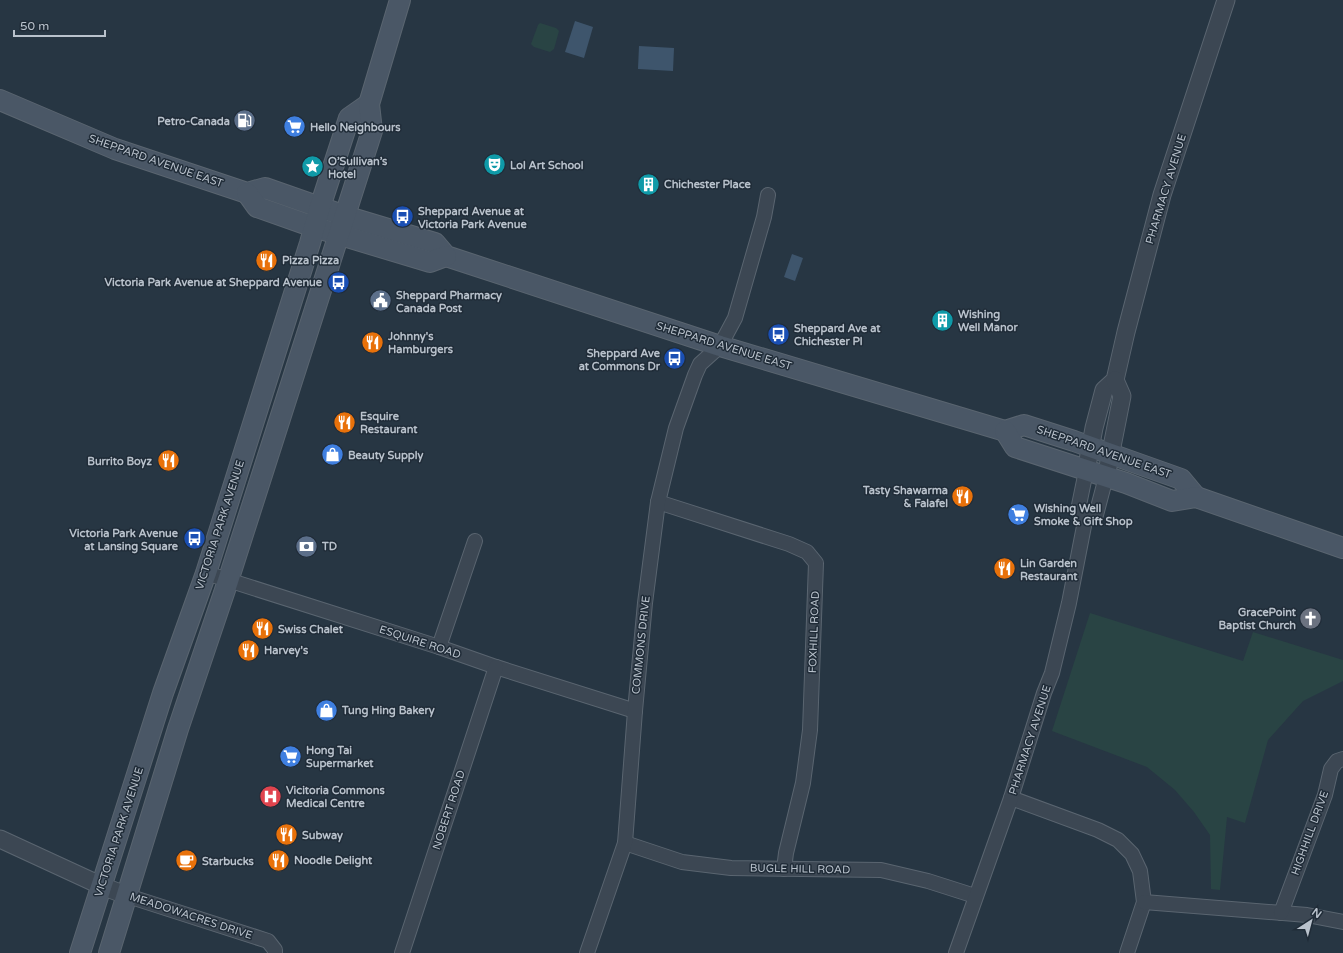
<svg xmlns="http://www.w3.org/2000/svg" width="1343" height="953" font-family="'Varela Round',sans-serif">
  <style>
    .green { fill: #294444 }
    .water { fill: #3e556c }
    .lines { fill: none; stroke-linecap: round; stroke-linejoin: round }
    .minor-casing { stroke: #5a6570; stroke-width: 16 }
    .tertiary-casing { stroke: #5a6570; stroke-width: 19 }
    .secondary-casing { stroke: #5a6570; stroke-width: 22 }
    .minor { stroke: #3c4753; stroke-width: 14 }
    .tertiary { stroke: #3c4753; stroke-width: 17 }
    .secondary { stroke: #4a5766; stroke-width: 20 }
    .labels { text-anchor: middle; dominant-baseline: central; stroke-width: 3; stroke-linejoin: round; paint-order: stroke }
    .poi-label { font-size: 11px; font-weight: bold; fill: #b9c2cc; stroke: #202c38; text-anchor: start }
    .street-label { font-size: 11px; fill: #b9c2cc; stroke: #202c38 }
  </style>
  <rect width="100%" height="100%" fill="#273643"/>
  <g class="green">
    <polygon points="540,23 556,28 559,31 554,49 550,52 534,47 531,44 538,25"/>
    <polygon points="1090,613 1243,661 1253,632 1343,660 1343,681 1303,701 1268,740 1245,823 1227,817 1220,890 1211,889 1210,835 1194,812 1175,790 1147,767 1052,731"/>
  </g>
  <g class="water">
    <polygon points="575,21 593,27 584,58 565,52"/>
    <polygon points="639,46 674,48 673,71 638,69"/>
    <polygon points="792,254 803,258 795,281 784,277"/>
  </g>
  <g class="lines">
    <defs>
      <g id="minor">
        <polyline points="658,502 789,544 807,552 816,563 810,730 803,783 786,853 784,869"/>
        <polyline points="1085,521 1096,515 1106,477"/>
        <polyline points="206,573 439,647 496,667 635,711"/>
        <polyline points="439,647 475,541"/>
        <polyline points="1011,798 1098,830 1118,840 1132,854 1140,871 1144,902 1127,953"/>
        <polyline points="625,843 682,862 731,868 881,870 928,881 975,896"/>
        <polyline points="128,896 268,941 275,950 275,953"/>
        <polyline points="1144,902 1307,915 1343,922"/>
        <polyline points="1281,913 1325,795 1331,769 1337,761 1343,759"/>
        <polyline points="402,953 496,667"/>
        <polyline points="587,953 625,843 635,711 645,603 658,502 676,428 695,375 700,364 720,346 735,318 764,217 768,195"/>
        <polyline points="956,953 1011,798 1044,693 1052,673 1069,603 1085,521 1078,510 1086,471"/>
      </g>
      <g id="tertiary">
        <polyline points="1086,471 1094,428 1104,390 1115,380 1126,332 1162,195 1226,0"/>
        <polyline points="1106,477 1122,396 1115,380"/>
        <polyline points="0,839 102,886 128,896"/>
      </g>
      <g id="secondary">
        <polyline points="0,100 115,149 247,193 265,188 345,216 435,243 446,256 720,346 1005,431 1024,425 1074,441 1181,479 1196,497"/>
        <polyline points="247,193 257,207 314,227 430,262 446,256"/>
        <polyline points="1005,431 1015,447 1126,483 1172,501 1196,497 1343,548"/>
        <polyline points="80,953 163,693 206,573 310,243 320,207 349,118 369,104"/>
        <polyline points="109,953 178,729 228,581 372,131 369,104 400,0"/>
      </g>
    </defs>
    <use href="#minor" class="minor-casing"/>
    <use href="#tertiary" class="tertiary-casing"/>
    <use href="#secondary" class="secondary-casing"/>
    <use href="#minor" class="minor"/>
    <use href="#tertiary" class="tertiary"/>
    <use href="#secondary" class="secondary"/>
  </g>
  <defs>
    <symbol id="fuel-disc" viewBox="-11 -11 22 22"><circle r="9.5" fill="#5c6f8a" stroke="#202c38"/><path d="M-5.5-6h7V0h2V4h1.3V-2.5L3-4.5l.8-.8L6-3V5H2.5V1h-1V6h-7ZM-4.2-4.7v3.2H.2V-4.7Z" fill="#fff"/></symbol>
    <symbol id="supermarket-disc" viewBox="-11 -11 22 22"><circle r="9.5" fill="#3f7fe0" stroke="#202c38"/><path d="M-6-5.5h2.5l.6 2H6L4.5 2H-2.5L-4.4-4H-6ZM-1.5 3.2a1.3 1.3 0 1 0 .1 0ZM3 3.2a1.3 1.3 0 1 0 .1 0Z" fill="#fff"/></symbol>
    <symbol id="theatre-disc" viewBox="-11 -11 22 22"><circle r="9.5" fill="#0f9aa8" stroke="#202c38"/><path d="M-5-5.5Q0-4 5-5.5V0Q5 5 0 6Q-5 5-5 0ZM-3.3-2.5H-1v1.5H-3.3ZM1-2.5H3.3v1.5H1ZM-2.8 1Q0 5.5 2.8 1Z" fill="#fff"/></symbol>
    <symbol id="sight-disc" viewBox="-11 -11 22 22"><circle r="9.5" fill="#0f9aa8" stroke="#202c38"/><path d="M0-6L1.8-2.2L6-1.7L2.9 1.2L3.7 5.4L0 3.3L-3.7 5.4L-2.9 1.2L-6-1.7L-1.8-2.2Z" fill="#fff"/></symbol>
    <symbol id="building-disc" viewBox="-11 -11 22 22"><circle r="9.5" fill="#0f9aa8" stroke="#202c38"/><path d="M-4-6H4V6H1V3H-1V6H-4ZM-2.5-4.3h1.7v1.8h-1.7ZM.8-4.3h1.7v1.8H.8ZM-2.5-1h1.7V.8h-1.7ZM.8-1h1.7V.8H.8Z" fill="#fff"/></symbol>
    <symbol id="bus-disc" viewBox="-11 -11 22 22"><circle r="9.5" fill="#1a4fb4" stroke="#202c38"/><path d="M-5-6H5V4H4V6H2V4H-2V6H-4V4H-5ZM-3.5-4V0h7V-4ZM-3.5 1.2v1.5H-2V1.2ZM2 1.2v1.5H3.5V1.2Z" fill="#fff"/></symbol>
    <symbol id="restaurant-disc" viewBox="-11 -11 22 22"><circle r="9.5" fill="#e8710a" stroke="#202c38"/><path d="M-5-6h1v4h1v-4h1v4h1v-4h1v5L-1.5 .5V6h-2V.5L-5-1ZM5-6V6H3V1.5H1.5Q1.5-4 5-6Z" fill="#fff"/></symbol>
    <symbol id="civic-disc" viewBox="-11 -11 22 22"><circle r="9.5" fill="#5c6f8a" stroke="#202c38"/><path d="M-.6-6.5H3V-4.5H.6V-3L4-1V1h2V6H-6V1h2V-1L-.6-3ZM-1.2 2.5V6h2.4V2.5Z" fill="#fff"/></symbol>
    <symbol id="shop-disc" viewBox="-11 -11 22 22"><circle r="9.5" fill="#3f7fe0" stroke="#202c38"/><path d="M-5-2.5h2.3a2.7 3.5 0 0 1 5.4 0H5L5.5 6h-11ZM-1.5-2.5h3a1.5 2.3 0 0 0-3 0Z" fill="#fff"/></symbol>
    <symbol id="bank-disc" viewBox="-11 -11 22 22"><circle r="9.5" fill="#5c6f8a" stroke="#202c38"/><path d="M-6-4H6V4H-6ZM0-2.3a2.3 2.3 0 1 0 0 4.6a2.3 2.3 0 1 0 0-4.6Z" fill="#fff"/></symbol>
    <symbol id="church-disc" viewBox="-11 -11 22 22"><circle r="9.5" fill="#6b7280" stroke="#202c38"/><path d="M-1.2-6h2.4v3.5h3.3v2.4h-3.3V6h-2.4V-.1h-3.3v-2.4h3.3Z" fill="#fff"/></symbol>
    <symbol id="hospital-disc" viewBox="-11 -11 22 22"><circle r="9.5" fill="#e0444e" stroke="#202c38"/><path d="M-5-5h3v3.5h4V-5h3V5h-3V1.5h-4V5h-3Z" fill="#fff"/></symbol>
    <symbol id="cafe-disc" viewBox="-11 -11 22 22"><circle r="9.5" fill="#e8710a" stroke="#202c38"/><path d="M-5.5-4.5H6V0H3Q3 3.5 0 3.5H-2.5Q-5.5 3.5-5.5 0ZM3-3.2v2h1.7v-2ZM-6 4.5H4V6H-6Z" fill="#fff"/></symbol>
  </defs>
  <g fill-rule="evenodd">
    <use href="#fuel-disc" x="232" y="108" width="25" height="25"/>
    <use href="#supermarket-disc" x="282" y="114" width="25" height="25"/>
    <use href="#theatre-disc" x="482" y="152" width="25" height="25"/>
    <use href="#sight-disc" x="300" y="154" width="25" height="25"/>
    <use href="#building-disc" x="636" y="172" width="25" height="25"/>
    <use href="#bus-disc" x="390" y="204" width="25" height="25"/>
    <use href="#restaurant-disc" x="254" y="248" width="25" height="25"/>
    <use href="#bus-disc" x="326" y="270" width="25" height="25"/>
    <use href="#civic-disc" x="368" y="288" width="25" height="25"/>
    <use href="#building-disc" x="930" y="308" width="25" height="25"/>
    <use href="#bus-disc" x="766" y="322" width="25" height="25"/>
    <use href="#restaurant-disc" x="360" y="330" width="25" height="25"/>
    <use href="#bus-disc" x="662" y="346" width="25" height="25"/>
    <use href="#restaurant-disc" x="332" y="410" width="25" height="25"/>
    <use href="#shop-disc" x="320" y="442" width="25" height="25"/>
    <use href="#restaurant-disc" x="156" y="448" width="25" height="25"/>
    <use href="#restaurant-disc" x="950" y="484" width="25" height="25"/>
    <use href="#supermarket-disc" x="1006" y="502" width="25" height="25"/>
    <use href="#bus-disc" x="182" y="526" width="25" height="25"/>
    <use href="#bank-disc" x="294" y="534" width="25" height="25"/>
    <use href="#restaurant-disc" x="992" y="556" width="25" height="25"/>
    <use href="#church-disc" x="1298" y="606" width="25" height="25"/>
    <use href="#restaurant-disc" x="250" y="616" width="25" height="25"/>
    <use href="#restaurant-disc" x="236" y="638" width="25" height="25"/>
    <use href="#shop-disc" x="314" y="698" width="25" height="25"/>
    <use href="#supermarket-disc" x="278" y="744" width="25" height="25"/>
    <use href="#hospital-disc" x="258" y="784" width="25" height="25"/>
    <use href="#restaurant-disc" x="274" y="822" width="25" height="25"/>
    <use href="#restaurant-disc" x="266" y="848" width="25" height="25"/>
    <use href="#cafe-disc" x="174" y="848" width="25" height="25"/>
  </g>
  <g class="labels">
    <g class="poi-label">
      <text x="230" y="121" text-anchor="end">Petro-Canada</text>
      <text x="310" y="127">Hello Neighbours</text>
      <text x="328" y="161">O’Sullivan’s<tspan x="328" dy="13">Hotel</tspan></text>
      <text x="510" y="165">Lol Art School</text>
      <text x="664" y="184">Chichester Place</text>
      <text x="418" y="211">Sheppard Avenue at<tspan x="418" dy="13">Victoria Park Avenue</tspan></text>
      <text x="282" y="260">Pizza Pizza</text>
      <text x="322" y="282" text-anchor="end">Victoria Park Avenue at Sheppard Avenue</text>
      <text x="396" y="295">Sheppard Pharmacy<tspan x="396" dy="13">Canada Post</tspan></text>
      <text x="958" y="314">Wishing<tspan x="958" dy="13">Well Manor</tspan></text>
      <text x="794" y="328">Sheppard Ave at<tspan x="794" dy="13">Chichester Pl</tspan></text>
      <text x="388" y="336">Johnny's<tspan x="388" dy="13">Hamburgers</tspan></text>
      <text x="660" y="353" text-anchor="end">Sheppard Ave<tspan x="660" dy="13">at Commons Dr</tspan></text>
      <text x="360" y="416">Esquire<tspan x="360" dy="13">Restaurant</tspan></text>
      <text x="348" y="455">Beauty Supply</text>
      <text x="152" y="461" text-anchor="end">Burrito Boyz</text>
      <text x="948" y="490" text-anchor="end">Tasty Shawarma<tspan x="948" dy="13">&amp; Falafel</tspan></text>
      <text x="1034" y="508">Wishing Well<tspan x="1034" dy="13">Smoke &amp; Gift Shop</tspan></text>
      <text x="178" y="533" text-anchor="end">Victoria Park Avenue<tspan x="178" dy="13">at Lansing Square</tspan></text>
      <text x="322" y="546">TD</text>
      <text x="1020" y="563">Lin Garden<tspan x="1020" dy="13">Restaurant</tspan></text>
      <text x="1296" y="612" text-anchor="end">GracePoint<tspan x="1296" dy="13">Baptist Church</tspan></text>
      <text x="278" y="629">Swiss Chalet</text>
      <text x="264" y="650">Harvey's</text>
      <text x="342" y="710">Tung Hing Bakery</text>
      <text x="306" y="750">Hong Tai<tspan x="306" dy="13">Supermarket</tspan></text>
      <text x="286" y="790">Vicitoria Commons<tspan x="286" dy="13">Medical Centre</tspan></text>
      <text x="302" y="835">Subway</text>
      <text x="294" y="860">Noodle Delight</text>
      <text x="202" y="861">Starbucks</text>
    </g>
    <g class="street-label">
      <text transform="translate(156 161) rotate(19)">SHEPPARD AVENUE EAST</text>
      <text transform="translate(1166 189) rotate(-73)">PHARMACY AVENUE</text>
      <text transform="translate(724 346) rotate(17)">SHEPPARD AVENUE EAST</text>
      <text transform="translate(1104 452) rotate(19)">SHEPPARD AVENUE EAST</text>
      <text transform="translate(220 525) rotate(-72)">VICTORIA PARK AVENUE</text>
      <text transform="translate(814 632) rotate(-88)">FOXHILL ROAD</text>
      <text transform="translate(420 642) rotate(18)">ESQUIRE ROAD</text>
      <text transform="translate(641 645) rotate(-84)">COMMONS DRIVE</text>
      <text transform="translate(1030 740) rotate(-72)">PHARMACY AVENUE</text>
      <text transform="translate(449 810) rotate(-72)">NOBERT ROAD</text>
      <text transform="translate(119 832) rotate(-72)">VICTORIA PARK AVENUE</text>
      <text transform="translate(1310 833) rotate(-70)">HIGHHILL DRIVE</text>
      <text transform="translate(800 869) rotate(1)">BUGLE HILL ROAD</text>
      <text transform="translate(191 916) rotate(18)">MEADOWACRES DRIVE</text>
    </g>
  </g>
  <g transform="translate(1311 921) rotate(36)" stroke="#202c38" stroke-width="3" paint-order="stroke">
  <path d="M0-3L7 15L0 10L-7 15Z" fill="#b9c2cc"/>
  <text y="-6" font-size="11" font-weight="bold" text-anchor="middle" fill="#b9c2cc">N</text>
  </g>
  <path d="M14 30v6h91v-6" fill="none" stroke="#b9c2cc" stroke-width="2"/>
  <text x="20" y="30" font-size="12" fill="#b9c2cc" stroke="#202c38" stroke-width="3" paint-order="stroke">50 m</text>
</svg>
